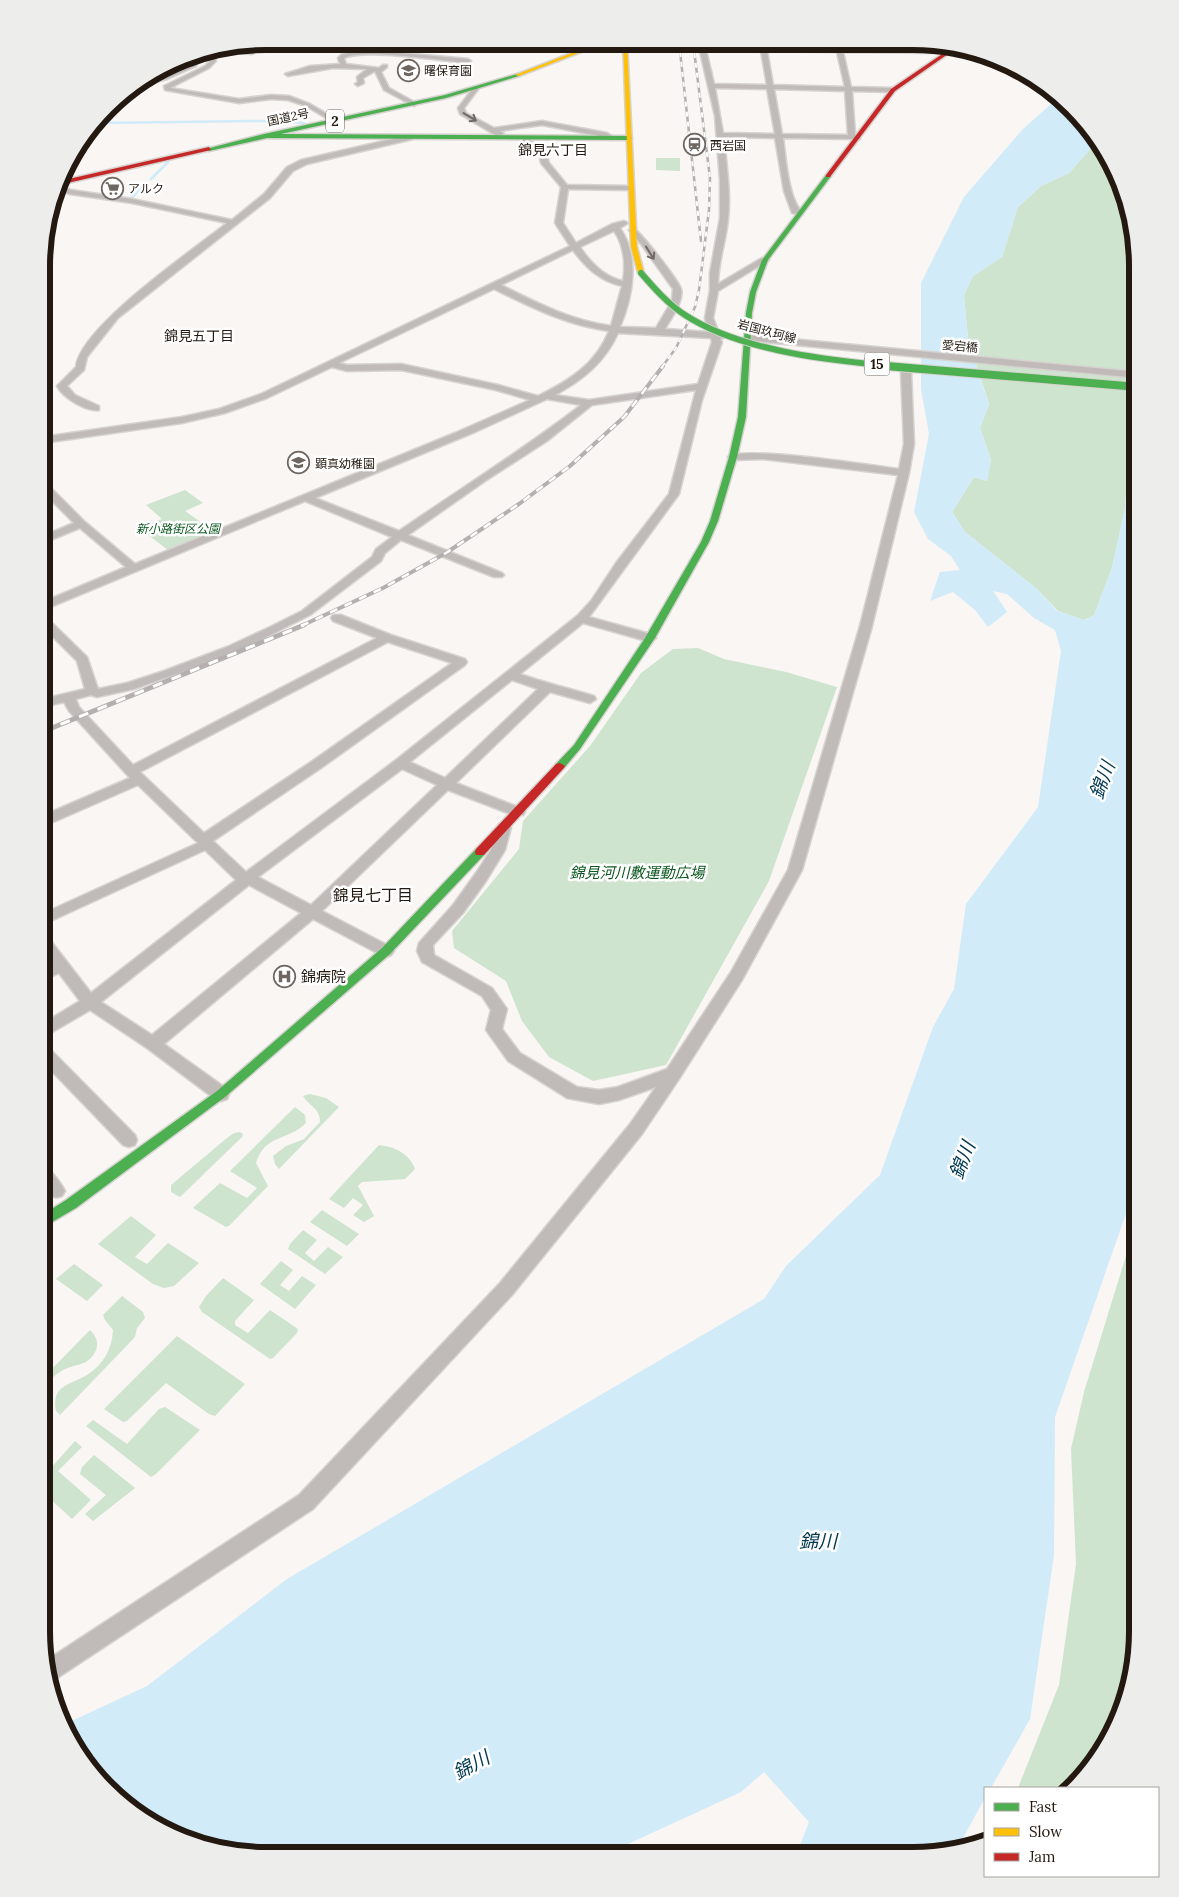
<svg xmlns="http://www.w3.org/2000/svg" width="1179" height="1897" font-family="Lora,'Noto Sans JP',serif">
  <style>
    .green { fill: #cee4ce }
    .water { fill: #d1ebf9 }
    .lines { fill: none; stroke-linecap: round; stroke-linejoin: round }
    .stream-far1 { stroke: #d1ebf9; stroke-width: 2.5 }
    .stream { stroke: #d1ebf9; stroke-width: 3 }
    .street-casing { stroke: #d6d3d0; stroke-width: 3 }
    .fast-casing { stroke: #d6d3d0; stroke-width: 3 }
    .slow-casing { stroke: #d6d3d0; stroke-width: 3 }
    .jam-casing { stroke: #d6d3d0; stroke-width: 3 }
    .street { fill: #c0bab9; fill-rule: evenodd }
    .fast { fill: #4caf50; fill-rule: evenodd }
    .slow { fill: #ffc107; fill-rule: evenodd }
    .jam { fill: #c62828; fill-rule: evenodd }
    .rail-far2-casing { stroke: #b5b0af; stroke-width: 2.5 }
    .rail-far1-casing { stroke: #b5b0af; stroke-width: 4 }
    .rail-casing { stroke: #b5b0af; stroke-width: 5 }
    .rail-far2 { stroke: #fff; stroke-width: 2; stroke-dasharray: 5; stroke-linecap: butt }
    .rail-far1 { stroke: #fff; stroke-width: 2.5; stroke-dasharray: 8; stroke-linecap: butt }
    .rail { stroke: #fff; stroke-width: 3; stroke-dasharray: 10; stroke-linecap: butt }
    .fast-bridge-far1-casing { stroke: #d6d3d0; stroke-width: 8; stroke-linecap: butt }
    .fast-bridge-casing { stroke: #d6d3d0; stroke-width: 10; stroke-linecap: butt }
    .fast-bridge-far1 { stroke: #4caf50; stroke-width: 6 }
    .fast-bridge { stroke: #4caf50; stroke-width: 8 }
    .oneway { stroke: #726a64 }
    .labels { text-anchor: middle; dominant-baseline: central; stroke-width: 5; stroke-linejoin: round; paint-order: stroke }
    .far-poi-label { font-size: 12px; fill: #231910; stroke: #fff; text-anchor: start }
    .far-street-label { font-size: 12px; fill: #231910; stroke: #fff }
    .far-park-label { font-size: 12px; font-style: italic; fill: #0c5820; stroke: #fff }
    .shield { fill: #fff; stroke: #655e58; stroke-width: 1 }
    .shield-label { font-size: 14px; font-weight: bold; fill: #231910 }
    .far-neighbourhood-label { font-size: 14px; fill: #231910; stroke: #fff }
    .park-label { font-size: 15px; font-style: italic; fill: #0c5820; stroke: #fff }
    .poi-label { font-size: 15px; fill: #231910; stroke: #fff; text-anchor: start }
    .neighbourhood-label { font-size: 16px; fill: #231910; stroke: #fff }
    .near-water-label { font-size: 19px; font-style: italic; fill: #003950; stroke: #fff }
    .rim { fill: none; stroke: #231910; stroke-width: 6 }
  </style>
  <rect width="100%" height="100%" fill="#f9f6f4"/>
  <g class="green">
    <polygon points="867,43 901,43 915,45 917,50 867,49"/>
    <polygon points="1098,140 1121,180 1138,266 1138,446 1128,470 1125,508 1112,568 1094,615 1084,620 1058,611 1037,589 965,532 952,512 974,477 987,481 991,460 980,428 989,404 968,339 964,295 973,276 1002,257 1018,207 1041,186 1069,173"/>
    <polygon points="656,158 680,158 680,171 656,170"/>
    <polygon points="185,490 203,503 185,511 215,532 168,550 139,528 162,519 146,505"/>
    <polygon points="698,648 724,659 786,672 837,687 769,881 666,1065 593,1081 549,1057 522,1021 506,981 454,948 452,931 519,849 523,821 590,746 641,673 673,649"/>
    <path d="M310 1094 326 1098 339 1107 279 1169 275 1164 273 1156 286 1146 304 1139 320 1122C320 1108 309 1106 303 1096Z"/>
    <path d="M295 1107 305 1115 306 1123C288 1141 265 1134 256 1163L268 1186 230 1225 226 1227 193 1208 220 1183 247 1198 257 1188 230 1171Z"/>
    <polygon points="240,1132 243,1134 242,1137 180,1197 171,1192 171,1185 227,1138 234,1133"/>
    <path d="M379 1145C395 1147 409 1153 415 1169L405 1179 362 1182 358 1186 374 1216 364 1222 353 1215 363 1205 353 1198 344 1208 329 1199Z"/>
    <polygon points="322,1210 359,1234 347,1246 310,1222"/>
    <polygon points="131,1216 156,1235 135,1257 147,1264 168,1243 199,1263 174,1286 164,1288 153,1284 98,1244"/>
    <polygon points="1137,1220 1137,1646 1126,1704 1092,1768 1071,1788 1018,1788 1059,1685 1076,1564 1071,1449 1084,1392"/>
    <polygon points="303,1230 317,1240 305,1253 314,1261 328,1247 343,1257 325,1274 288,1249 290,1244"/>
    <polygon points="281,1261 293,1270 280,1285 289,1291 302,1276 316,1285 295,1309 260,1284"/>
    <polygon points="74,1264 103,1285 87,1301 56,1279"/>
    <polygon points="223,1278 254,1300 235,1321 235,1325 248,1333 270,1310 298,1329 297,1333 273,1358 270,1359 202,1312 199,1307 206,1296"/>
    <path d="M122 1296 143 1312 145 1318 137 1328 135 1337 60 1415 56 1411C51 1385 70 1385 87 1375 104 1364 112 1349 113 1330L105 1320 103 1315Z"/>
    <path d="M90 1330C101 1340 99 1353 86 1362 78 1366 68 1366 60 1372 53 1376 46 1384 42 1392V1379Z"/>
    <polygon points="177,1336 245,1384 215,1416 209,1414 166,1383 127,1421 123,1422 104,1409"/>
    <polygon points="165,1407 200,1430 156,1474 151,1477 86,1426 93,1420 127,1444 159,1409"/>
    <polygon points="75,1441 82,1447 58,1471 91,1500 72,1519 45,1494 42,1478"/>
    <polygon points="94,1455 135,1488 93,1521 85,1514 106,1495 80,1474 82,1467"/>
  </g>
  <polygon class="water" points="1059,97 1092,129 1098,140 1069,173 1041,186 1018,207 1002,257 973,276 964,295 968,339 989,405 980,428 991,460 987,481 974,477 952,512 965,532 1037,589 1057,611 1085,620 1094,615 1112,568 1125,508 1128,470 1138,446 1137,1182 1055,1417 1054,1555 1030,1719 991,1788 985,1788 985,1798 958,1847 913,1856 796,1855 809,1822 764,1772 741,1792 604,1855 237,1854 180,1839 129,1810 88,1768 63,1725 147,1686 287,1579 764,1299 786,1266 880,1175 933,1027 954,989 966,904 1038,807 1061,651 1055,630 1034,618 1007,594 993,591 1007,612 988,627 975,610 953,592 930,601 940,572 960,570 951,556 928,539 914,512 929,434 921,389 921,283 964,197 1023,129"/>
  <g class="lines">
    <polyline class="stream-far1" points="98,123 261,121 304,123"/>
    <g class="stream">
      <polyline points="151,179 168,162"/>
      <polyline points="132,197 147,183"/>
    </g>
    <defs>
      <g id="street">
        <path d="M698 43H704L705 46 760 47V43H766L767 47 836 48 835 43H841L842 48 949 49 952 51 949 53 843 52 851 87 893 88 896 90 893 92 852 91 855 135H860V139L783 138C786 158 788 200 803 213L802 215 792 213 784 191 775 138 724 137C726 164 731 192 728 219 726 241 718 262 718 284L762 258 769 260 718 291 713 318 719 333 728 336 720 339 722 342 702 400 679 494 589 617 654 635 656 638 650 642 583 623 520 674C544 683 569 688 594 696L596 699 590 703 550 692 456 783 523 809 525 812 523 815H513L448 790 322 911 391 947 394 951 391 955 386 957 381 955 313 919 164 1044 227 1089 229 1094 227 1099 221 1101 215 1099 147 1048 90 1010 42 1038V1024L80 1001 59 973 42 981V968L52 963 42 951V935L47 936 91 993 236 880 205 850 42 925V914L198 843 138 785 42 827V816L130 778 69 711 64 702 43 707V699L85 689 77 661 43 627V618H47L87 657 98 689 127 683 164 671 227 647 268 628 302 611 372 557 376 549 392 537 305 501 43 610V602L126 567 80 528 43 543V536L74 523 43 492V483L47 484 85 522 135 564 455 433 530 400 496 390 401 370 347 371 332 367 267 398 225 413 182 423 43 443V437L182 417 219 409 261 394 570 246 555 223 561 187 541 163 539 153 523 142V138L527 136 531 138V141L545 150 549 163 567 185 630 186 634 188 630 190 568 189 563 223 576 243 612 224 624 221 628 223 620 228C640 257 633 296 620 327L656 328 672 301 673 289 641 244 629 230 633 228C640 231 679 281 681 289 684 302 671 318 665 329L709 332 705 318 710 290V273L720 218V180L715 116ZM706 50 761 51 767 85 714 84ZM767 51 837 52 845 87 773 85ZM715 88 767 89 775 134 723 133ZM774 89 845 91 848 135 782 134ZM614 231C624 245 626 264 623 281 604 277 590 262 580 247ZM573 250C586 268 600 281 622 286L611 326C570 320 539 304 501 285ZM494 289C533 308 566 325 609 331 596 364 569 381 538 396L498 385 401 364 347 365 339 363ZM618 333 711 338 712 342 698 384 589 400 555 395C583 380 605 362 618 333ZM696 390 669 494 616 563 591 601 577 616 396 760 246 872 213 841 321 768 465 665 467 662 465 659 391 635 341 615H333L331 618 333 621 377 638 133 765 79 707 76 699 91 695 97 697 134 689 235 653 310 615 381 561 385 553 401 540 494 577H502L504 575 502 573 408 535 485 481 547 441 592 405ZM547 399 581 405C523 450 460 489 399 531L315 498 475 432ZM388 642 452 663 311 762 204 833 140 772ZM512 680 538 689 445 778 410 762ZM402 769 437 785 311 905 258 877ZM249 885 301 913 152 1035 101 1002Z"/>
        <polygon points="225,49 252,50 255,52 252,54 214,51"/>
        <path d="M353 51H379L468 59 471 61 468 63C441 61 366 48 344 58L346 64 379 68 383 65H387V67L381 72 389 88 416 103 417 104 414 106 384 90 375 71 363 78 364 83 358 86 355 84 358 82 357 77 367 69 333 68 288 76 285 74 310 66 340 64 338 58 341 55Z"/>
        <polygon points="212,52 216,61 209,68 170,88 239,99 271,95 289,96 310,104 339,121 333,122 306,106 288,100 271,99 239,103 165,90 164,86 205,66 210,61 206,53"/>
        <polygon points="192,56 198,60 196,66 167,79 132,88 140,83 163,77 191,64 192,61 186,57"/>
        <polygon points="474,87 479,88 464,108 466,113 494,128 542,121 607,133 615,138 611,140 605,137 542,125 500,131 504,134 497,136 460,114 458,108"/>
        <path d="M410 135H413V139L307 164 293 171 270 198 118 318 87 357 84 370 67 386 75 395 99 406V410C87 412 63 398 57 386L76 367C80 327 193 250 227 223L132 203 70 194 57 190 59 186 71 190 132 199 232 220 264 194 287 167 301 160Z"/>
        <polygon points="748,335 1138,372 1138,378 745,340 745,336"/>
        <path d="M906 369 911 372 914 444 909 473 872 626 802 870 742 980 679 1079 642 1134 512 1295 313 1509 51 1682 47 1660 299 1495 500 1283 630 1124 656 1087 619 1100 599 1104 567 1098 508 1061 486 1030 491 1010 482 996 422 962 417 951 419 943 453 905 476 873 491 850 499 824H509L511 827 505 850 486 881 463 913 433 945 434 955 492 988 507 1009 502 1029 520 1053 577 1087 599 1090 618 1087 667 1069 731 972 788 870 860 626 898 475 763 459 733 460 728 457C741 445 874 466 899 469L904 444 901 372Z"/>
        <polygon points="42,1045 48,1047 135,1135 137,1140 135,1145 129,1147 123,1145 42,1061"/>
        <path d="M42 1167C52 1170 60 1182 65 1191L62 1196C43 1203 42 1180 42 1167Z"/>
      </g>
      <g id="fast">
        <polygon points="517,74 519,76 446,98 281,134 629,136 632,138 629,140 267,138 209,151 206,149 264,134 445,95"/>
        <polygon points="826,175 831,176 768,260 756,292 752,313 746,417 737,457 718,521 709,542 655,638 580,749 564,768 556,768 555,766 556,764 574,745 645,638 701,542 710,521 729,457 738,417 746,313 750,292 762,260"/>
        <polygon points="480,848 485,852 484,855 390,954 225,1097 76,1208 42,1228 42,1215 66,1200 217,1091 382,948 476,849"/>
      </g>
      <g id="slow">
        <polygon points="600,42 607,42 519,76 515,75"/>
        <polygon points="623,42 627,42 637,247 644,273 641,275 638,273 631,247"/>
      </g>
      <g id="jam">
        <polygon points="954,46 958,47 895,91 830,177 826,177 826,175 891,89"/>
        <polygon points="209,147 211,150 59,185 60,181"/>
        <polygon points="560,763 565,766 564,768 484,855 476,855 475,852 476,849 556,764"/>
      </g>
    </defs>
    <use href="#street" class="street-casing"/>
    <use href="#fast" class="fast-casing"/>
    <use href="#slow" class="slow-casing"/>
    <use href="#jam" class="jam-casing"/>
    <use href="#street" class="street"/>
    <use href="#fast" class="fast"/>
    <use href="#slow" class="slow"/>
    <use href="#jam" class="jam"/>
    <defs>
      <g id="rail-far2">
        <polyline points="679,42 701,241"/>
        <polyline points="662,367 676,348 695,307 699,290 709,210 710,178 693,42"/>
      </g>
      <polyline id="rail-far1" points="301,626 383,588 446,553 519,504 570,466 624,417 663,366"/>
      <polyline id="rail" points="42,732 304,625"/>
    </defs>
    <use href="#rail-far2" class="rail-far2-casing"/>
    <use href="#rail-far1" class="rail-far1-casing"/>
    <use href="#rail" class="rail-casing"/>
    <use href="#rail-far2" class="rail-far2"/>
    <use href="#rail-far1" class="rail-far1"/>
    <use href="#rail" class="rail"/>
    <defs>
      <path id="fast-bridge-far1" d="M641 273C654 288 668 304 685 315 742 352 834 361 900 367"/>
      <polyline id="fast-bridge" points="886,366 1138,387"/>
    </defs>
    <use href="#fast-bridge-far1" class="fast-bridge-far1-casing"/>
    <use href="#fast-bridge" class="fast-bridge-casing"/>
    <use href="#fast-bridge-far1" class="fast-bridge-far1"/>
    <use href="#fast-bridge" class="fast-bridge"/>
  </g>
  <defs><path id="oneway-shaft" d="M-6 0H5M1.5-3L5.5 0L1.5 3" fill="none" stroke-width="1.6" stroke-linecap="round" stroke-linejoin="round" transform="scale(1.25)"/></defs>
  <g class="oneway">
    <use href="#oneway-shaft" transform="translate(470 117) rotate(31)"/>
    <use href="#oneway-shaft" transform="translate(650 253) rotate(58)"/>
  </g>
  <defs>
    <symbol id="school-ring" viewBox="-11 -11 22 22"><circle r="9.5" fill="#fff" stroke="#6e6660" stroke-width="1.5"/><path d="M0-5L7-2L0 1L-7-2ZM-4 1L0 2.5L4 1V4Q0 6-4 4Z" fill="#6e6660"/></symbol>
    <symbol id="station-ring" viewBox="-11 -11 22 22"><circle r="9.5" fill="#fff" stroke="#6e6660" stroke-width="1.5"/><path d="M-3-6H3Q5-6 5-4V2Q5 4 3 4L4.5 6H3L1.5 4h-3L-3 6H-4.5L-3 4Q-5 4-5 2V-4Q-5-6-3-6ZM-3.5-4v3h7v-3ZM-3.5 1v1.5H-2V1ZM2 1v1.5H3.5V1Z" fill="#6e6660"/></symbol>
    <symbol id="supermarket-ring" viewBox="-11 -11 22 22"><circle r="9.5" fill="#fff" stroke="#6e6660" stroke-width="1.5"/><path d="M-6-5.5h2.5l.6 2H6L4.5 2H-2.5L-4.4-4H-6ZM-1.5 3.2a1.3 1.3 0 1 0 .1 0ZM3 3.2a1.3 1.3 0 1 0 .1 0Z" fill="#6e6660"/></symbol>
    <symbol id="hospital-ring" viewBox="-11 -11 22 22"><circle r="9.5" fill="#fff" stroke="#6e6660" stroke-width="1.5"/><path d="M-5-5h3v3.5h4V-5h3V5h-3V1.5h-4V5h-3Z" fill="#6e6660"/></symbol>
  </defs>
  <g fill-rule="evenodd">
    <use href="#school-ring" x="396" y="58" width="25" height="25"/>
    <use href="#station-ring" x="682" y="132" width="25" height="25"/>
    <use href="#supermarket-ring" x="100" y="176" width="25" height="25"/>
    <use href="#school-ring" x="286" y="450" width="25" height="25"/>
    <use href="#hospital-ring" x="272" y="964" width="25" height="25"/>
  </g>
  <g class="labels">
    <g class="far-poi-label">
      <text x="424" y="70">曙保育園</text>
      <text x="710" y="145">西岩国</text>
      <text x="128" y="188">アルク</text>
      <text x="315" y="463">顕真幼稚園</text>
    </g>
    <g class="far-street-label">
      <text transform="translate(288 117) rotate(-12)">国道2号</text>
      <text transform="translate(767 331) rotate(15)">岩国玖珂線</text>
      <text transform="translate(960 346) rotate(5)">愛宕橋</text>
    </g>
    <g class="far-park-label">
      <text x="178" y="528">新小路街区公園</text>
    </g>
    <g class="shield">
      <rect x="326" y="109.5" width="18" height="23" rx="4"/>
      <rect x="864.5" y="352.5" width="25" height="23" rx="4"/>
    </g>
    <g class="shield-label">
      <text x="335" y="121">2</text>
      <text x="877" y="364">15</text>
    </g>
    <g class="far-neighbourhood-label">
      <text x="553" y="150">錦見六丁目</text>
      <text x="199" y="336">錦見五丁目</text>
    </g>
    <g class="park-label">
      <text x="637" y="872">錦見河川敷運動広場</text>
    </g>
    <g class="poi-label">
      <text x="301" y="976">錦病院</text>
    </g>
    <g class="neighbourhood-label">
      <text x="373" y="895">錦見七丁目</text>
    </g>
    <g class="near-water-label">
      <text transform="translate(1102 780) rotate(-70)">錦川</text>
      <text transform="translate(962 1160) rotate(-69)">錦川</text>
      <text x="818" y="1541">錦川</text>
      <text transform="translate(471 1765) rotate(-29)">錦川</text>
    </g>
  </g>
  <path d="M0 0H1179V1897H0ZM266 50H913A216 216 0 0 1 1129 266V1631A216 216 0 0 1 913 1847H266A216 216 0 0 1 50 1631V266A216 216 0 0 1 266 50Z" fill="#ededec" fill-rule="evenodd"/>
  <path class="rim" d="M266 50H913A216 216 0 0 1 1129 266V1631A216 216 0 0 1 913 1847H266A216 216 0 0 1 50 1631V266A216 216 0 0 1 266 50Z"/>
  <rect x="984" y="1787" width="175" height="90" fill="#ffffff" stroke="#a7a39f"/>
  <rect x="994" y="1803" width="25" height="8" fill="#4caf50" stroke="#a7a39f"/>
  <text x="1029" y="1812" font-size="15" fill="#231910">Fast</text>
  <rect x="994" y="1828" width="25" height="8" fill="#ffc107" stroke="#a7a39f"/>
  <text x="1029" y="1837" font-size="15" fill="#231910">Slow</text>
  <rect x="994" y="1853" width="25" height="8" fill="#c62828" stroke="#a7a39f"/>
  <text x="1029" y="1862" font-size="15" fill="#231910">Jam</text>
</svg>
